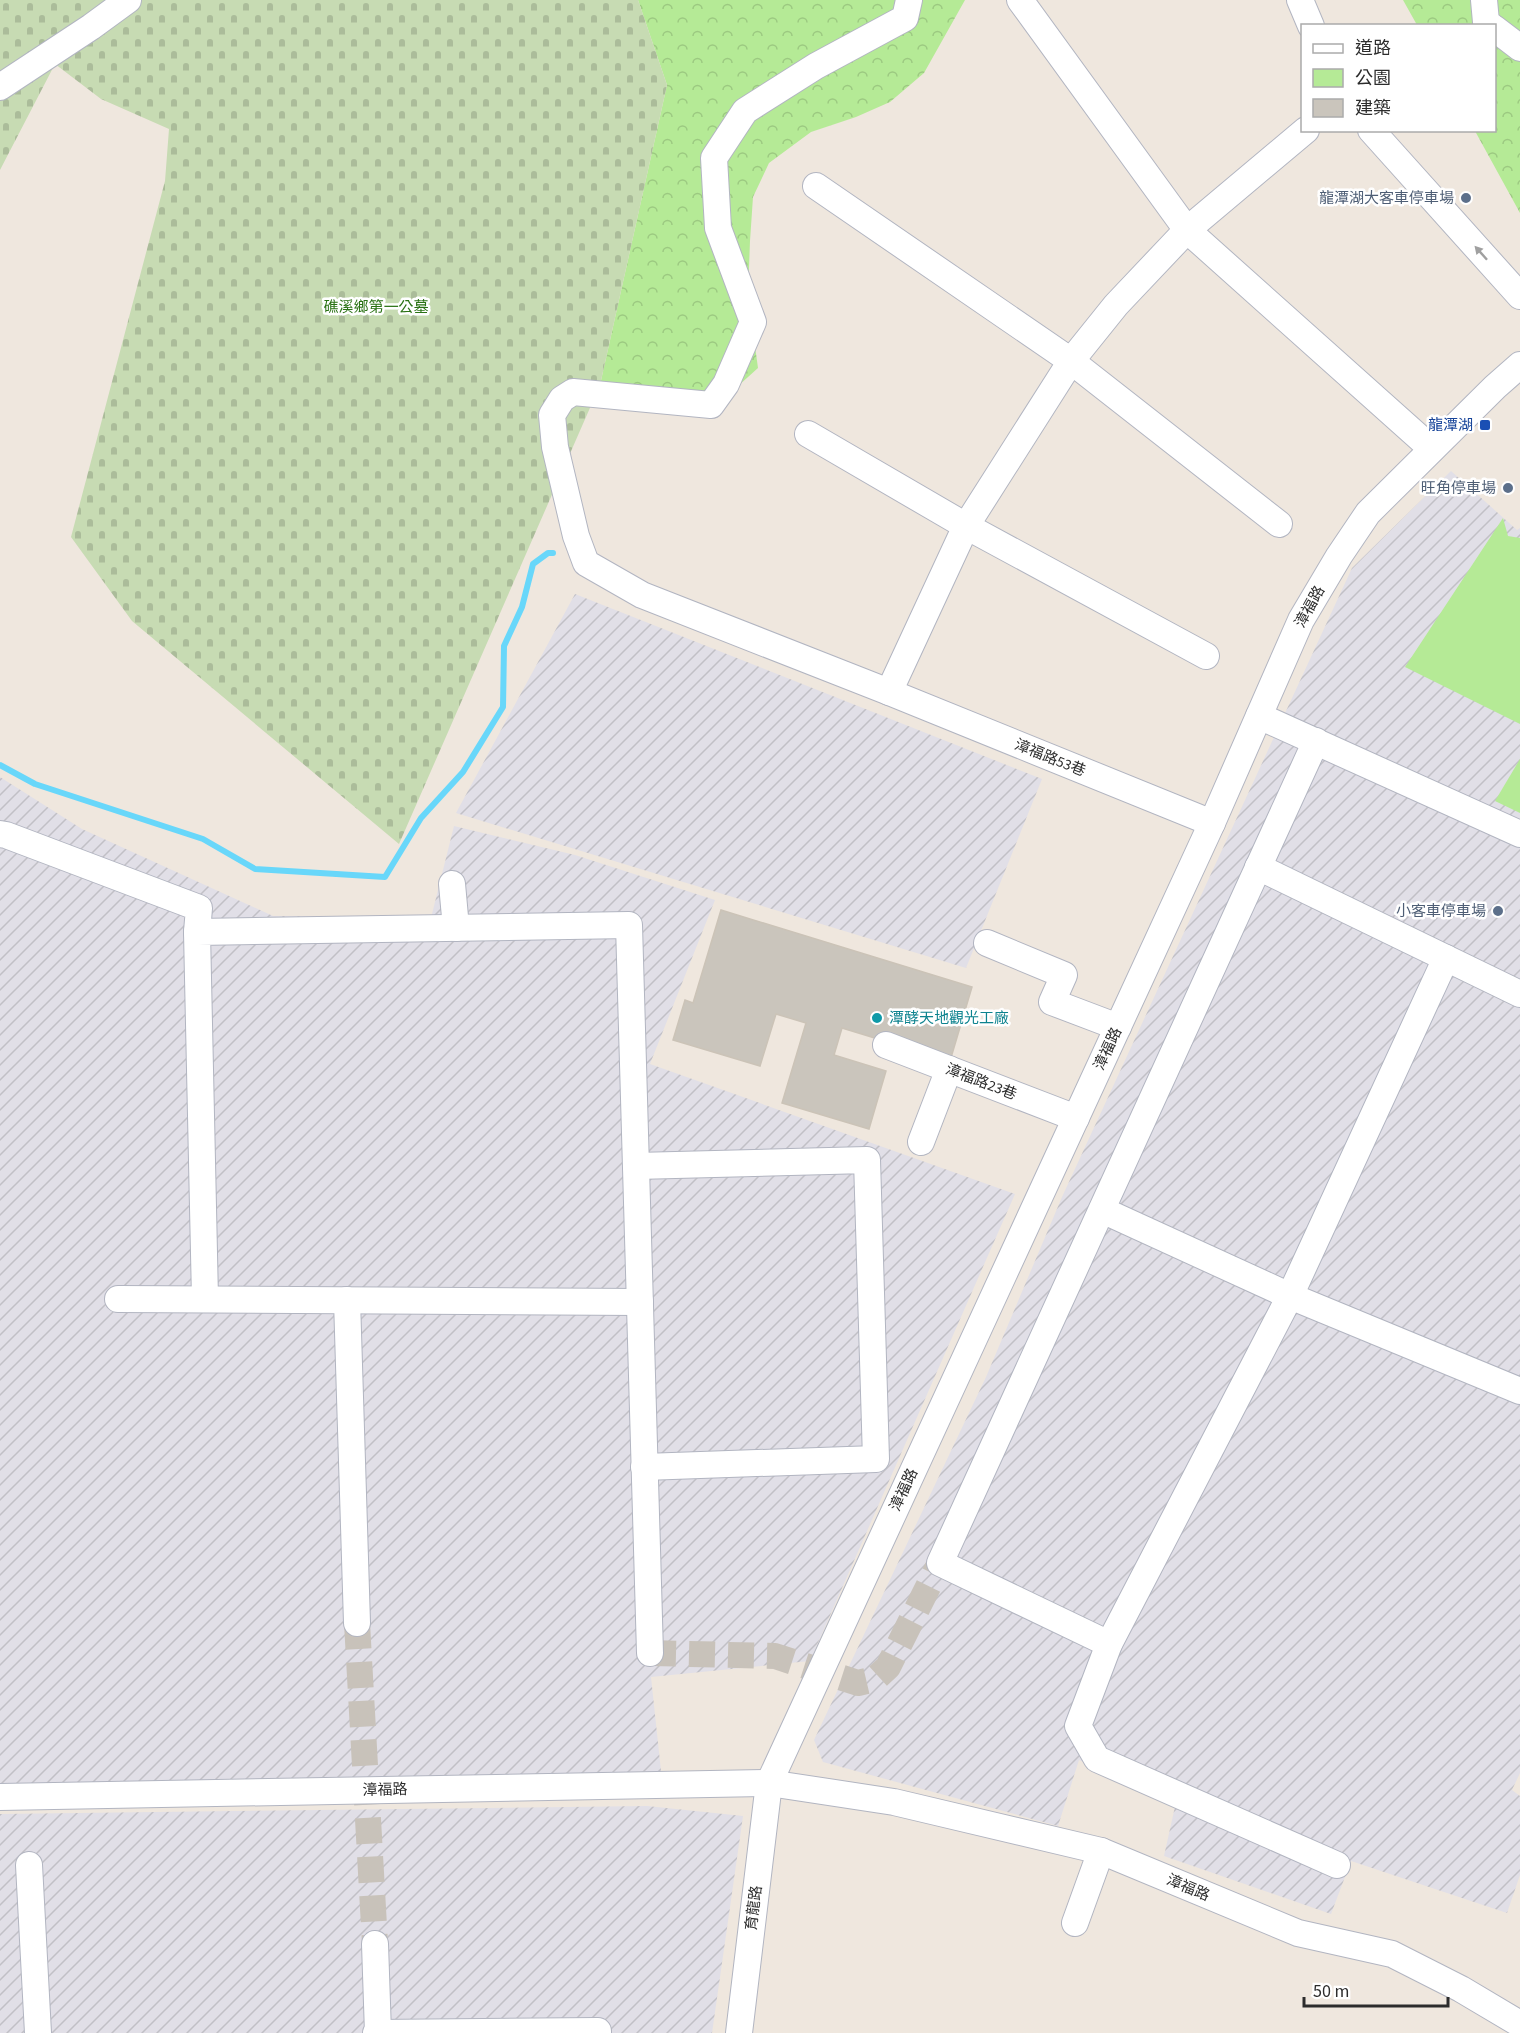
<svg xmlns="http://www.w3.org/2000/svg" width="1520" height="2033" font-family="'Source Sans 3','Noto Sans TC',sans-serif">
  <style>
    .industrial { fill: url(#industrial-furrows) }
    .forest { fill: url(#forest-crowns) }
    .cemetery { fill: url(#cemetery-stones) }
    .park { fill: #b5ea96 }
    .lines { fill: none; stroke-linecap: round; stroke-linejoin: round }
    .stream { stroke: #68d7fa; stroke-width: 6 }
    .building { fill: #cac5bc; stroke: #cbc3b7; stroke-width: 1.5 }
    .minor-tunnel { stroke: #c8c2ba; stroke-width: 26; stroke-dasharray: 26 13; stroke-linecap: butt }
    .minor-casing { stroke: #b2b5c1; stroke-width: 28 }
    .minor { stroke: #fff; stroke-width: 26 }
    .oneway { fill: #a0a0a0 }
    .service-dot { fill: #5c6f8a; stroke: #fff; stroke-width: 2 }
    .transit-dot { fill: #1a4fb4; stroke: #fff; stroke-width: 2 }
    .culture-dot { fill: #0f9aa8; stroke: #fff; stroke-width: 2 }
    .labels { text-anchor: middle; dominant-baseline: central; stroke-width: 5; stroke-linejoin: round; paint-order: stroke }
    .service-label { font-size: 15px; fill: #4e5e75; stroke: #fff; text-anchor: end }
    .park-label { font-size: 15px; fill: #2a7214; stroke: #fff }
    .transit-label { font-size: 15px; fill: #164399; stroke: #fff; text-anchor: end }
    .street-label { font-size: 15px; fill: #2c2c2c; stroke: #fff }
    .culture-label { font-size: 15px; fill: #0d838f; stroke: #fff; text-anchor: start }
  </style>
  <defs>
    <pattern id="industrial-furrows" width="10" height="10" patternUnits="userSpaceOnUse" patternTransform="scale(1.5)"><rect width="10" height="10" fill="#e1dfe7"/><path d="M-1 1l2-2M0 10L10 0M9 11l2-2" fill="none" stroke="#c1c0c6"/></pattern>
    <pattern id="forest-crowns" width="20" height="18" patternUnits="userSpaceOnUse" patternTransform="scale(1.5)"><rect width="20" height="18" fill="#b5ea96"/><path d="M2 6a3 3 0 1 1 6 0M12 15a3 3 0 1 1 6 0" fill="none" stroke="#9cc981"/></pattern>
    <pattern id="cemetery-stones" width="16" height="16" patternUnits="userSpaceOnUse" patternTransform="scale(1.5)"><rect width="16" height="16" fill="#c7dbb3"/><path d="M2 7V4a2 2 0 0 1 4 0v3zM10 15v-3a2 2 0 0 1 4 0v3z" fill="#abbc9a"/></pattern>
  </defs>
  <rect width="100%" height="100%" fill="#efe7de"/>
  <g class="industrial">
    <polygon points="1451,471 1517,530 1520,528 1520,1773 1512,1790 1520,1796 1520,1875 1507,1913 1351,1861 1331,1914 1164,1856 1176,1802 1079,1760 1058,1826 823,1762 814,1740 986,1377 1062,1197 1352,568"/>
    <polygon points="575,594 1042,779 966,968 456,813"/>
    <polygon points="0,777 82,829 273,916 431,918 454,826 575,855 715,900 650,1064 1015,1194 810,1661 651,1677 661,1771 0,1791"/>
    <polygon points="647,1806 743,1816 712,2033 0,2033 0,1814"/>
  </g>
  <g class="forest">
    <polygon points="638,0 965,0 924,73 890,102 856,117 811,132 769,163 753,197 750,241 748,295 758,368 717,405 600,385 667,85"/>
    <polygon points="1403,0 1520,0 1520,213 1475,131 1494,130 1494,26 1417,25"/>
  </g>
  <polygon class="cemetery" points="0,0 638,0 667,85 600,385 399,844 132,621 71,537 165,181 169,129 101,99 55,64 0,170"/>
  <g class="park">
    <polygon points="1503,518 1508,536 1520,538 1520,724 1405,667"/>
    <polygon points="1520,759 1520,813 1495,801"/>
  </g>
  <g class="lines">
    <polyline class="stream" points="0,765 35,784 203,839 255,869 385,877 421,818 463,772 503,707 504,646 522,607 533,564 548,553 553,553"/>
  </g>
  <polygon class="building" points="721,910 972,987 950,1061 842,1028 834,1055 886,1071 869,1129 782,1103 806,1023 776,1014 760,1066 673,1040 685,1000 693,1003"/>
  <g class="lines">
    <g class="minor-tunnel">
      <polyline points="357,1623 375,1944"/>
      <polyline points="650,1653 775,1656 858,1683 875,1679 888,1667 940,1563"/>
    </g>
    <defs>
      <g id="minor">
        <polyline points="909,0 905,18 816,66 745,111 714,158 718,228 753,322 726,384 711,405 573,392 562,399 552,415 555,447 576,536 586,563 642,595 889,692 1212,823"/>
        <polyline points="1020,0 1187,230 1432,449"/>
        <polyline points="1300,0 1311,26"/>
        <polyline points="1484,0 1486,22 1491,26"/>
        <polyline points="1494,28 1520,48"/>
        <polyline points="0,87 91,27 128,0"/>
        <polyline points="1371,130 1520,296"/>
        <polyline points="816,186 1071,361 1279,524"/>
        <polyline points="808,434 966,526 1206,656"/>
        <polyline points="889,692 966,526 1071,361 1116,305 1187,230 1306,130"/>
        <polyline points="1259,716 1520,834"/>
        <polyline points="0,834 6,835 199,908 197,932"/>
        <polyline points="1258,867 1520,994"/>
        <polyline points="452,884 456,928"/>
        <polyline points="987,943 1064,975 1052,1002 1118,1027"/>
        <polyline points="886,1045 1076,1118"/>
        <polyline points="921,1142 949,1069"/>
        <polyline points="636,1166 867,1160 876,1459 644,1467"/>
        <polyline points="1102,1210 1290,1296 1520,1391"/>
        <polyline points="118,1299 640,1302"/>
        <polyline points="205,1299 197,932 629,925 650,1653"/>
        <polyline points="347,1300 357,1623"/>
        <polyline points="1109,1644 940,1563 1316,741"/>
        <polyline points="0,1797 769,1783 894,1802 1101,1851 1298,1933 1392,1954 1461,1989 1520,2024"/>
        <polyline points="29,1865 38,2033"/>
        <polyline points="1337,1865 1097,1759 1078,1726 1109,1644 1290,1296 1446,958"/>
        <polyline points="1075,1923 1101,1851"/>
        <polyline points="375,1944 378,2033"/>
        <polyline points="376,2033 598,2031 598,2033"/>
        <polyline points="739,2033 769,1783 1212,823 1301,620 1339,556 1368,513 1495,387 1520,365"/>
      </g>
    </defs>
    <use href="#minor" class="minor-casing"/>
    <use href="#minor" class="minor"/>
  </g>
  <defs><path id="oneway-solid" d="M-6-.8H1V-3.2L6.5 0L1 3.2V.8H-6Z" transform="scale(1.5)"/></defs>
  <use class="oneway" href="#oneway-solid" transform="translate(1481 253) rotate(-132)"/>
  <g class="service-dot">
    <circle cx="1466" cy="198" r="6"/>
    <circle cx="1508" cy="488" r="6"/>
    <circle cx="1498" cy="911" r="6"/>
  </g>
  <rect class="transit-dot" x="1479" y="419" width="12" height="12" rx="3"/>
  <circle class="culture-dot" cx="877" cy="1018" r="6"/>
  <g class="labels">
    <g class="service-label">
      <text x="1454" y="198">龍潭湖大客車停車場</text>
      <text x="1496" y="488">旺角停車場</text>
      <text x="1486" y="911">小客車停車場</text>
    </g>
    <g class="park-label">
      <text x="376" y="307">礁溪鄉第一公墓</text>
    </g>
    <g class="transit-label">
      <text x="1473" y="425">龍潭湖</text>
    </g>
    <g class="street-label">
      <text transform="translate(1310 607) rotate(-61)">漳福路</text>
      <text transform="translate(1050 758) rotate(22)">漳福路53巷</text>
      <text transform="translate(1108 1049) rotate(-65)">漳福路</text>
      <text transform="translate(981 1082) rotate(21)">漳福路23巷</text>
      <text transform="translate(904 1490) rotate(-65)">漳福路</text>
      <text transform="translate(385 1790) rotate(-1)">漳福路</text>
      <text transform="translate(1188 1888) rotate(23)">漳福路</text>
      <text transform="translate(754 1908) rotate(-83)">育龍路</text>
    </g>
    <g class="culture-label">
      <text x="889" y="1018">潭酵天地觀光工廠</text>
    </g>
  </g>
  <rect x="1301" y="24" width="195" height="108" fill="#ffffff" stroke="#ababab" stroke-width="1.5"/>
  <rect x="1313" y="44" width="30" height="9" fill="#ffffff" stroke="#ababab" stroke-width="1.5"/>
  <text x="1355" y="54" font-size="18" fill="#2c2c2c">道路</text>
  <rect x="1313" y="69" width="30" height="18" fill="#b5ea96" stroke="#ababab" stroke-width="1.5"/>
  <text x="1355" y="84" font-size="18" fill="#2c2c2c">公園</text>
  <rect x="1313" y="99" width="30" height="18" fill="#cac5bc" stroke="#ababab" stroke-width="1.5"/>
  <text x="1355" y="114" font-size="18" fill="#2c2c2c">建築</text>
  <path d="M1304 1997v9h144v-9" fill="none" stroke="#2c2c2c" stroke-width="3"/>
  <text x="1313" y="1997" font-size="18" fill="#2c2c2c" stroke="#ffffff" stroke-width="4.5" paint-order="stroke">50 m</text>
</svg>
